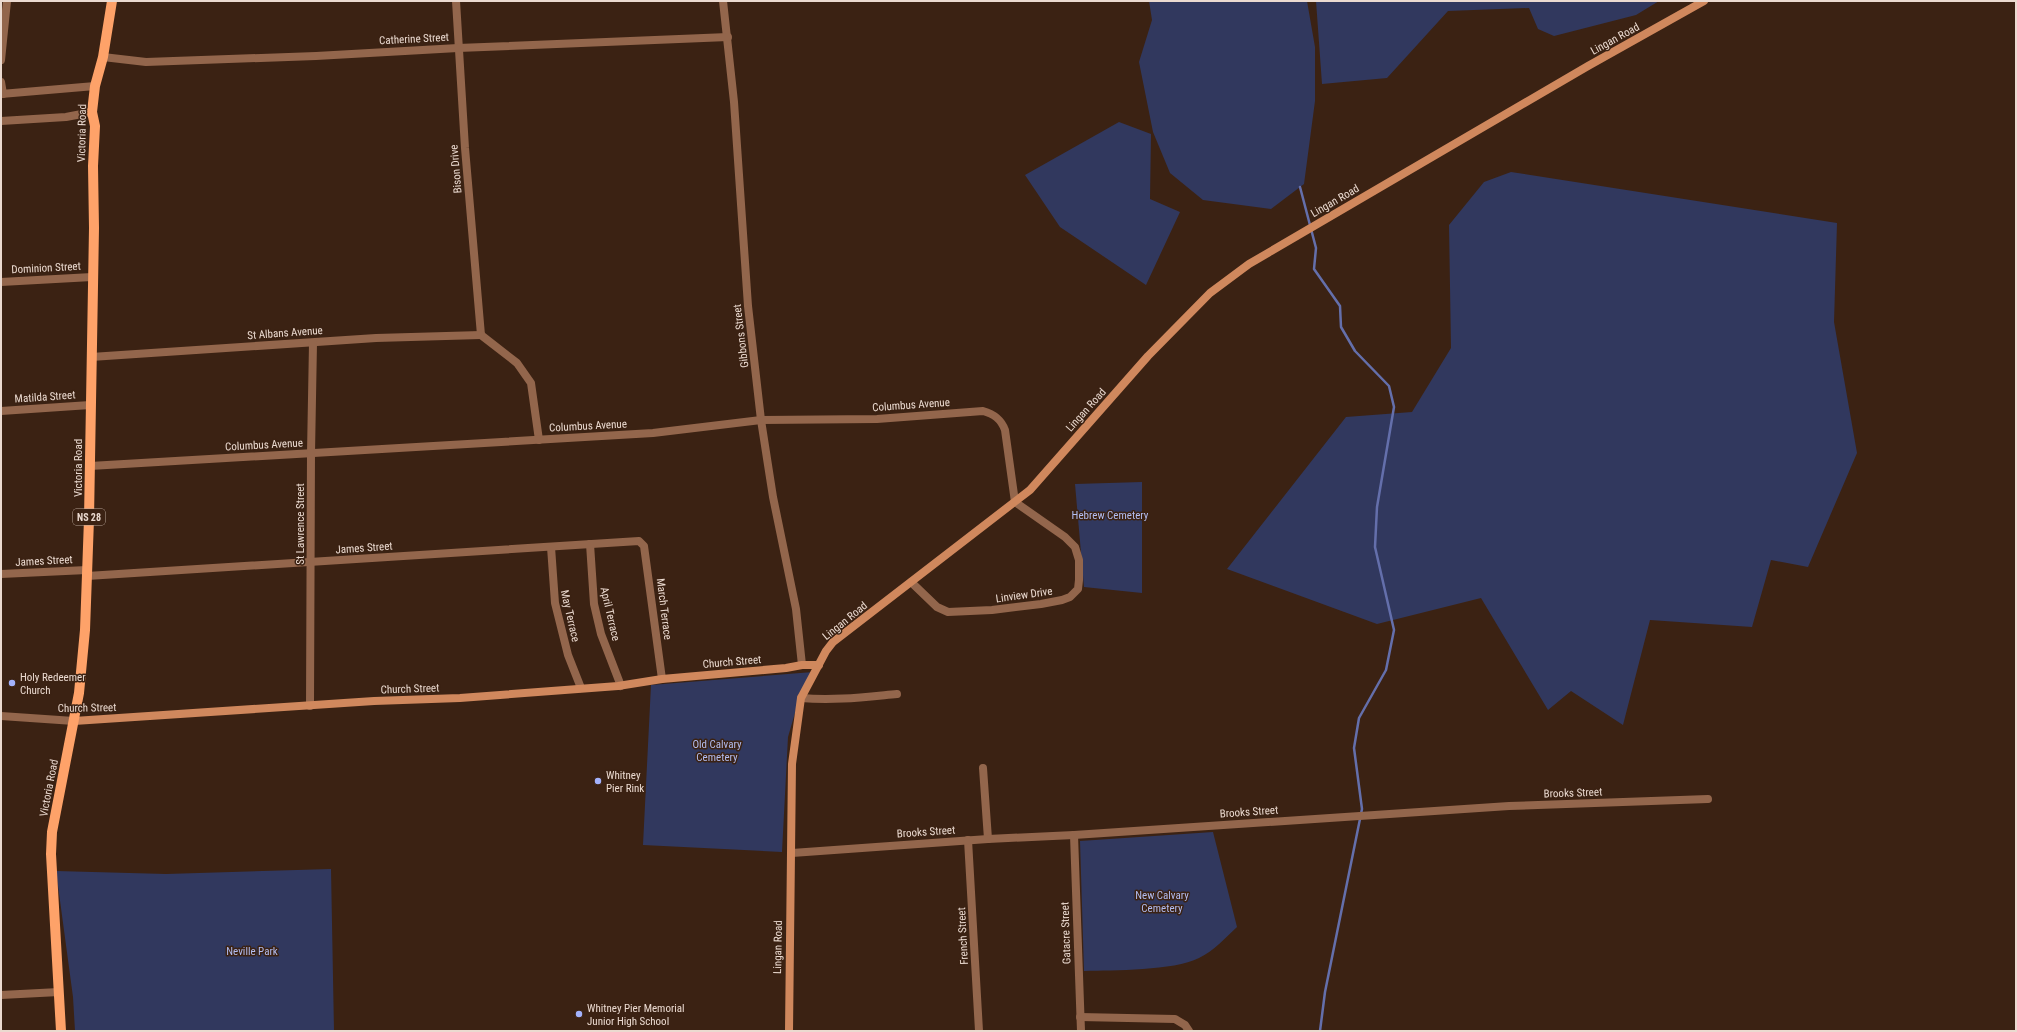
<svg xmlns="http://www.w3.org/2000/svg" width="2017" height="1032" font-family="'Roboto Condensed',sans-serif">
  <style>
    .green { fill: #31385e }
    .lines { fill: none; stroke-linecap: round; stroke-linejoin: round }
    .stream { stroke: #646fab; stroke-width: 2.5 }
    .street { stroke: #93664c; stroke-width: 8 }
    .secondary { stroke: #d0885d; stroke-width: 8 }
    .primary { stroke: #fea269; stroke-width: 10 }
    .poi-dot { fill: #a3b2fc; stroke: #3b2213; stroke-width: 1.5 }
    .labels { text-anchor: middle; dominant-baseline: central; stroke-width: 3; stroke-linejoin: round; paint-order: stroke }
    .shield { fill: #3b2213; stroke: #b6a397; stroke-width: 1 }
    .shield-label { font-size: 10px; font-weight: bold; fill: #ebdad0 }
    .street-label { font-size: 11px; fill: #ebdad0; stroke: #3b2213 }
    .park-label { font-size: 11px; fill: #b2bdf2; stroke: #3b2213 }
    .poi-label { font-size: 11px; fill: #ebdad0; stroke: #3b2213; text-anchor: start }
  </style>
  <rect width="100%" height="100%" fill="#3b2213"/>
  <g class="green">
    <polygon points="1149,1 1307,1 1315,47 1315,101 1304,184 1271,209 1203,200 1170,173 1153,132 1139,62 1152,20"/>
    <polygon points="1316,1 1659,1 1636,15 1554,36 1538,29 1529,8 1448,11 1387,78 1322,84"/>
    <polygon points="1119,122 1151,134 1150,199 1180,212 1146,285 1060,227 1025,175"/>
    <polygon points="1511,172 1837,223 1834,322 1857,453 1808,567 1771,560 1752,627 1650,620 1623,725 1571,691 1548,710 1481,598 1377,624 1227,569 1346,417 1412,412 1451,348 1449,225 1484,182"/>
    <polygon points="1142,482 1142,593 1084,587 1075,484"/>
    <polygon points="813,672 799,699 788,737 782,852 643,845 651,685"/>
    <path d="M1213 832 1237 927C1225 938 1214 951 1199 958 1173 971 1114 970 1084 971L1080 841Z"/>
    <polygon points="331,869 334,1031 75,1031 73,997 56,871 166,874"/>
  </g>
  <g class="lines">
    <polyline class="stream" points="1300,187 1316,248 1314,269 1340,306 1341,327 1355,351 1389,386 1394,407 1377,507 1375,547 1394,630 1386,670 1359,718 1354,748 1362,809 1325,992 1320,1031"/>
    <g class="street">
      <polyline points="456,1 465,148 481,335"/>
      <polyline points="723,1 734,102 748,306 761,420 773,497 796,609 802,665"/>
      <polyline points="103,57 146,62 316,56 458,48 728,37"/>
      <polyline points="1,60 7,1"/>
      <polyline points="1,82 3,94"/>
      <polyline points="1,94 95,86"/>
      <polyline points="1,121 66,117 92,112"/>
      <polyline points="1,282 92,277"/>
      <polyline points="481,335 517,363 531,383 539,440"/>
      <polyline points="91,357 376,338 481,335"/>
      <polyline points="1,411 90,405"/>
      <path d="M90 466 653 433 761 420 877 419 983 411C994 414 1001 419 1005 430L1015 502 1065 537 1075 547 1079 560V580L1078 589 1070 597 1062 600 1041 604 992 610 948 612 937 607 911 582"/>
      <polyline points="590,544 594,604 601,634 621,686"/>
      <polyline points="551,547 555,603 568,655 581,688"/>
      <polyline points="1,574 87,570"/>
      <polyline points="87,576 639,541 644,546 662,679"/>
      <path d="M801 698C834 701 865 697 897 694"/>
      <polyline points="310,706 311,453 313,343"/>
      <polyline points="1,716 74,721"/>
      <polyline points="983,768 988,839"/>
      <polyline points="1074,835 1081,1031"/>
      <polyline points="968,840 979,1031"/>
      <polyline points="792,853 988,839 1074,835 1509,806 1708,799"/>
      <polyline points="1,995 59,992"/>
      <polyline points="1080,1017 1175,1019 1185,1025 1189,1031"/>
    </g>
    <g class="secondary">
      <polyline points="74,721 374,701 460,698 618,686 662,679 786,668 802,665 819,665"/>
      <polyline points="789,1031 792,764 801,698 826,651 833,642 1030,490 1148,356 1210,293 1249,264 1588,66 1704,1"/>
    </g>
    <polyline class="primary" points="61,1031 51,854 52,832 79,693 85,630 89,519 94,228 93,166 95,126 92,112 95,86 103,57 112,1"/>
  </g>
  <g class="poi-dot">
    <circle cx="12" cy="683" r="4"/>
    <circle cx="598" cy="781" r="4"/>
    <circle cx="579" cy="1014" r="4"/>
  </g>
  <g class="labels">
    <rect class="shield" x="73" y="509" width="32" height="16" rx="3"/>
    <g class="shield-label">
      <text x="89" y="517">NS 28</text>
    </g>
    <g class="street-label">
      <text transform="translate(414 39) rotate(-3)">Catherine Street</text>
      <text transform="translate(1615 39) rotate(-29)">Lingan Road</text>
      <text transform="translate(82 133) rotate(-89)">Victoria Road</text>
      <text transform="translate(456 169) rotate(-95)">Bison Drive</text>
      <text transform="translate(1335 201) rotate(-30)">Lingan Road</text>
      <text transform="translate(46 268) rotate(-3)">Dominion Street</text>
      <text transform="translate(285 333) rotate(-4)">St Albans Avenue</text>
      <text transform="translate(741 336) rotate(-97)">Gibbons Street</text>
      <text transform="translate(45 397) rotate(-4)">Matilda Street</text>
      <text transform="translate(911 405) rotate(-4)">Columbus Avenue</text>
      <text transform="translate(1086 410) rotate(-48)">Lingan Road</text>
      <text transform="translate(588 426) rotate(-3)">Columbus Avenue</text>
      <text transform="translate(264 445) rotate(-3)">Columbus Avenue</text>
      <text transform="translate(78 468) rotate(-90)">Victoria Road</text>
      <text transform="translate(300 524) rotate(-90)">St Lawrence Street</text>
      <text transform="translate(364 548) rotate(-4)">James Street</text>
      <text transform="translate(44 561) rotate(-3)">James Street</text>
      <text transform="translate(1024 595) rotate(-8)">Linview Drive</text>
      <text transform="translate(664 609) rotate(83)">March Terrace</text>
      <text transform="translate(610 614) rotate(77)">April Terrace</text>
      <text transform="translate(570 616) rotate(77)">May Terrace</text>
      <text transform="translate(845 621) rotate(-39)">Lingan Road</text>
      <text transform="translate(732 662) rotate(-5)">Church Street</text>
      <text transform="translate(410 689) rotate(-2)">Church Street</text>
      <text transform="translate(87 708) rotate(-1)">Church Street</text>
      <text transform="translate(49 788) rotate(-79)">Victoria Road</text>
      <text transform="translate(1573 793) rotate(-2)">Brooks Street</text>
      <text transform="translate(1249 812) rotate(-4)">Brooks Street</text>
      <text transform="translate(926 832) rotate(-4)">Brooks Street</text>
      <text transform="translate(1066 933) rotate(-92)">Gatacre Street</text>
      <text transform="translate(963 936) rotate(-93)">French Street</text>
      <text transform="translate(778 947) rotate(-89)">Lingan Road</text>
    </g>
    <g class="park-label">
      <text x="1110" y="515">Hebrew Cemetery</text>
      <text x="717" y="744">Old Calvary<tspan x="717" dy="13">Cemetery</tspan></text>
      <text x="1162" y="895">New Calvary<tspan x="1162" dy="13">Cemetery</tspan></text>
      <text x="252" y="951">Neville Park</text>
    </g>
    <g class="poi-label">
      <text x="20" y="677">Holy Redeemer<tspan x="20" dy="13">Church</tspan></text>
      <text x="606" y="775">Whitney<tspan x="606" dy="13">Pier Rink</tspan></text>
      <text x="587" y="1008">Whitney Pier Memorial<tspan x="587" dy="13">Junior High School</tspan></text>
    </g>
  </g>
  <rect width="2017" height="1032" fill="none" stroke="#ebdad0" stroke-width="4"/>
</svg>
